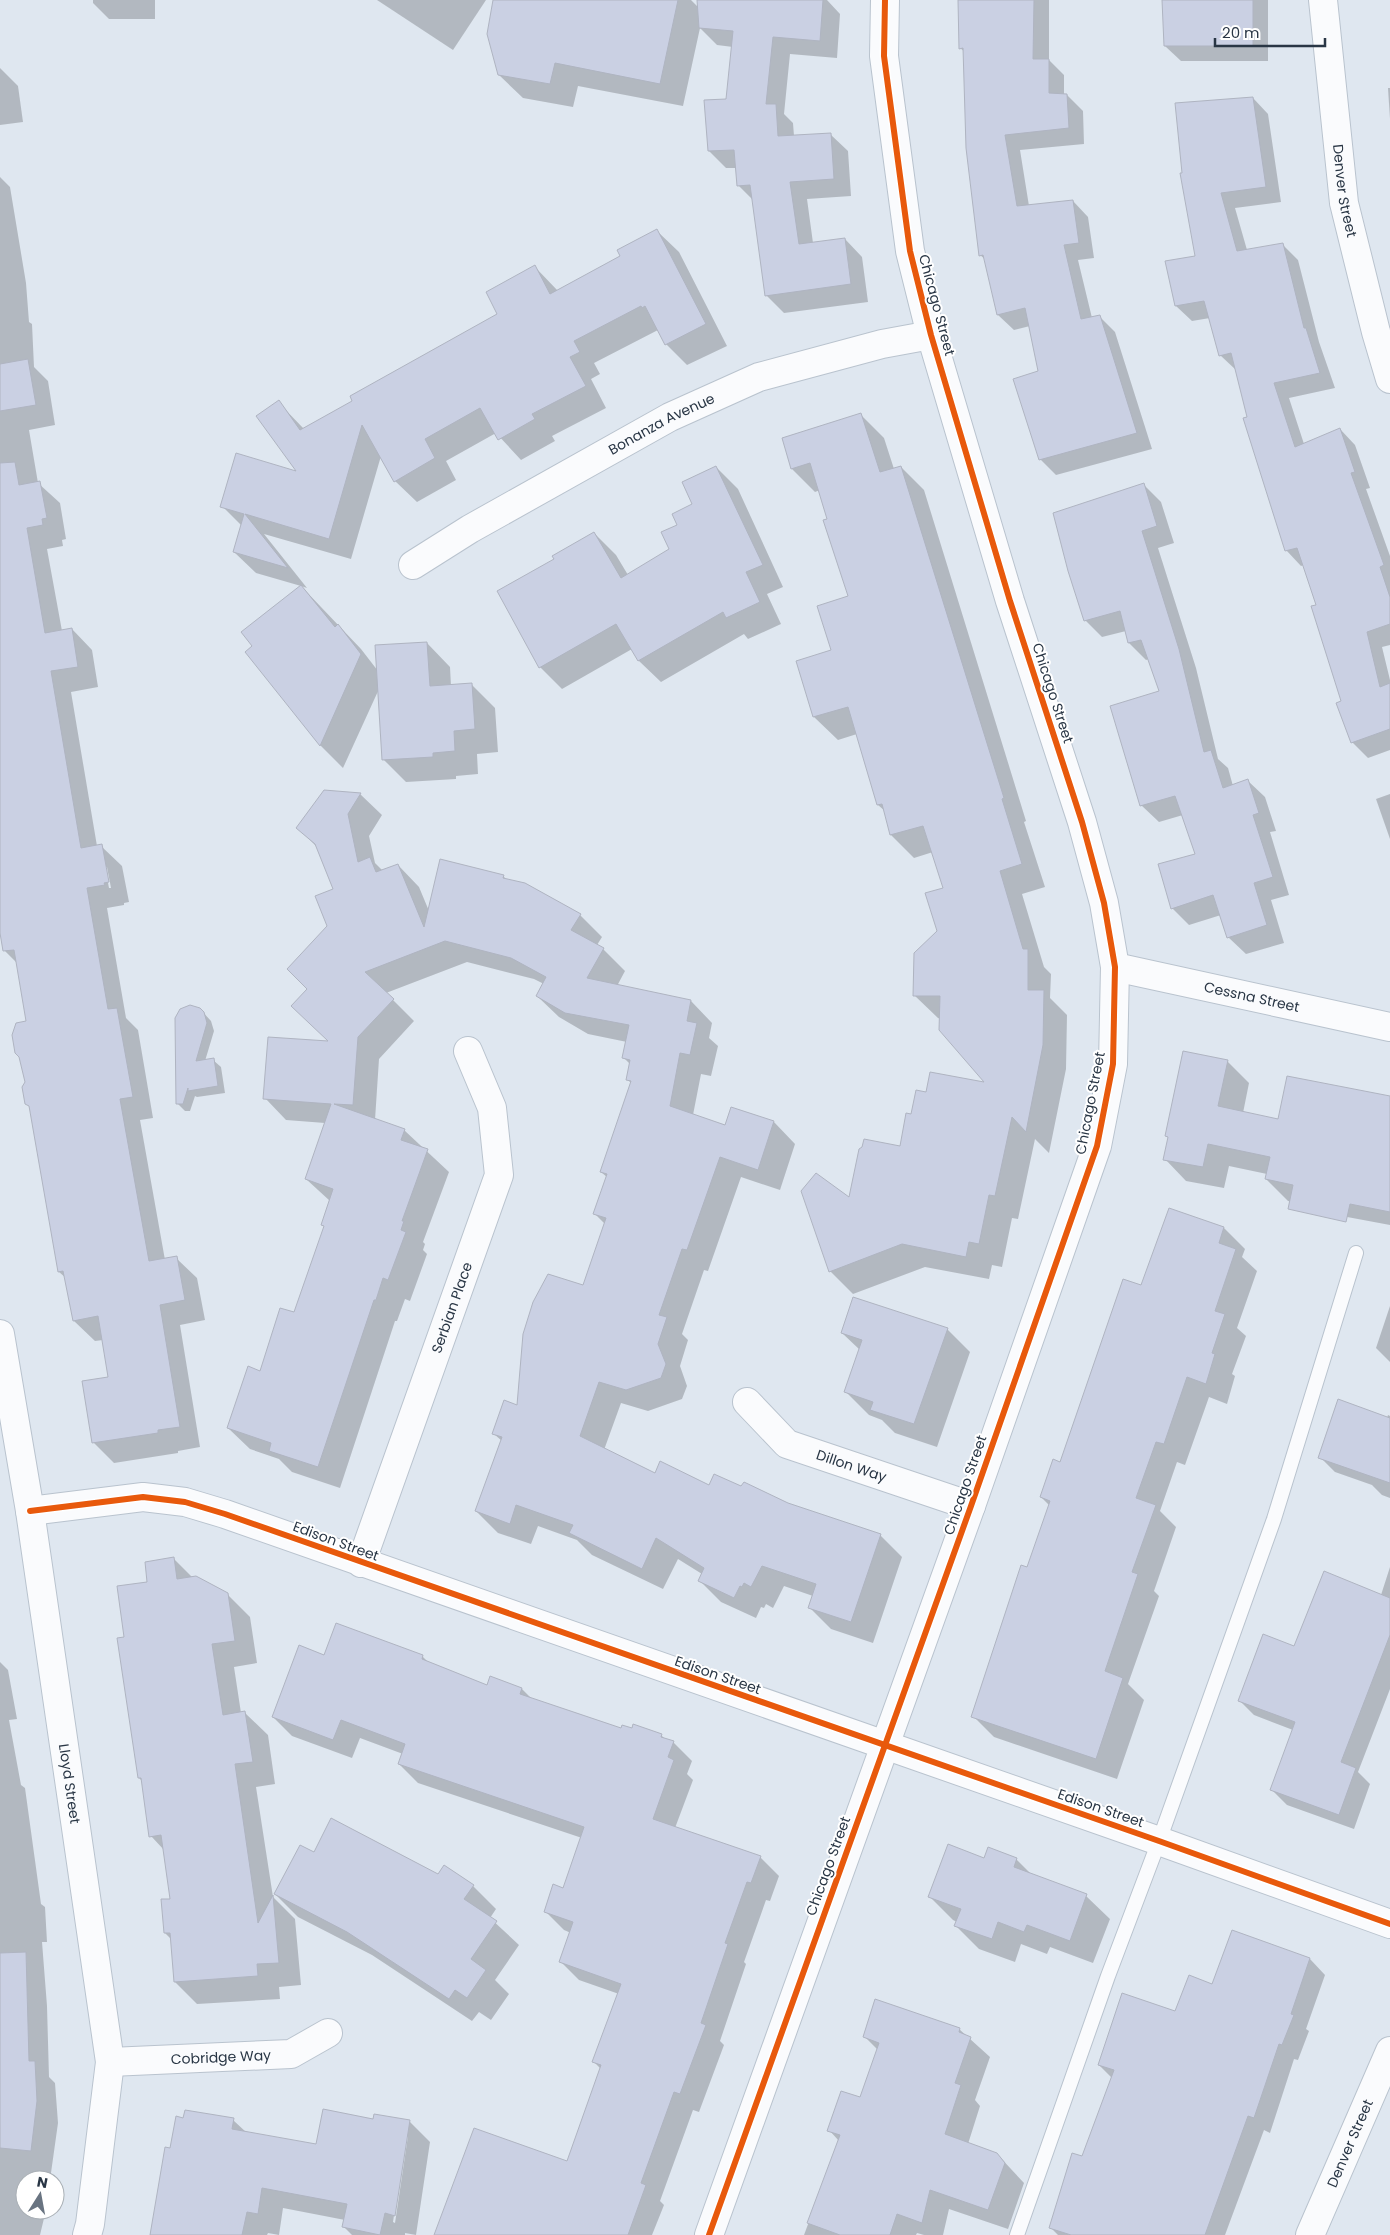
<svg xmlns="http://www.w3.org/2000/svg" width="1390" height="2235" font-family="Poppins,sans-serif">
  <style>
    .shadow { fill: #0003; fill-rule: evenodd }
    .building { fill: #cad0e3; stroke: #afb4c1 }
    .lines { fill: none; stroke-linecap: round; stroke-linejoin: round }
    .service-casing { stroke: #b9c3ce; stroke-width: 16 }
    .minor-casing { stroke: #b9c3ce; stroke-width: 30 }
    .tertiary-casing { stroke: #b9c3ce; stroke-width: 30 }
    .service { stroke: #fafbfd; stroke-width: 14 }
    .minor { stroke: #fafbfd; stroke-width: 28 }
    .tertiary { stroke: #fafbfd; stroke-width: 28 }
    .cycleway-casing { stroke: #fff; stroke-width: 9 }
    .cycleway { stroke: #e8590c; stroke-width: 6 }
    .labels { text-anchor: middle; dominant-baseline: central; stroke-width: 4; stroke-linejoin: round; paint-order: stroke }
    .street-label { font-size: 14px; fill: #293645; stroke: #fff }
  </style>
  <rect width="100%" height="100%" fill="#dfe7f0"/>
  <g class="shadow">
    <polygon points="93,0 155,0 155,19 109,19 93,3"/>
    <polygon points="377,0 486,0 453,50"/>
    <polygon points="495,0 691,0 698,7 698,0 827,0 840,14 837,58 790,54 784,114 793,123 794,136 830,134 848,151 851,196 807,199 813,243 845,239 862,257 868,302 784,313 766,295 753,200 738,185 737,168 726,168 709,151 728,100 733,47 717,45 700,28 683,106 578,86 573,107 523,98 499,75"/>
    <polygon points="959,0 1049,0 1049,60 1064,75 1064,95 1067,95 1083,111 1084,144 1020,150 1029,206 1073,201 1088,217 1094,258 1078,260 1092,318 1099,316 1115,332 1152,449 1056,475 1040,459 1039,372 1030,326 1014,330 998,315 986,260 980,255 965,52 960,48"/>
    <polygon points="1163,0 1268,0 1268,61 1181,61 1165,46"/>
    <polygon points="0,68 18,86 23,122 0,125"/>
    <polygon points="1388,88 1390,88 1390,119"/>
    <polygon points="1253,98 1268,114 1281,202 1235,208 1247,250 1282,244 1298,260 1319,342 1335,388 1289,398 1304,444 1340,429 1355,445 1370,488 1366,489 1390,556 1390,645 1382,647 1390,680 1390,750 1368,758 1352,742 1318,606 1304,565 1301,566 1286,550 1237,371 1220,355 1210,318 1192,321 1176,306 1197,257"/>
    <path d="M0 177 10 187 26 283 29 322 32 324 34 367 48 381 55 425 29 430 38 483 60 503 66 539 62 540 63 546 47 549 62 631 72 629 92 650 98 687 71 692 97 846H101L122 866 129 902 124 903V905L107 908 126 1018 138 1030 153 1118 140 1120 165 1260 176 1258 197 1278 205 1320 180 1325 200 1447 178 1451V1453L114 1463 93 1442 109 1378 103 1340 95 1341 74 1321 66 1278 59 1272 30 1107 26 1103 28 1022 18 964 5 951 0 923ZM105 867H107L111 888H109Z"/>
    <polygon points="657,231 679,252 727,346 687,365 666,344 658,330 594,363 600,374 591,379 606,408 552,436 555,441 521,460 496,433 446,461 456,480 417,502 395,481 381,456 351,559 264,534 307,588 301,586 361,649 378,671 427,643 450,667 451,686 471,684 495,708 498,752 477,754 478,774 456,776 456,779 406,782 383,759 379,689 343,768 321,746 247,652 301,586 256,573 234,552 242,526 222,506 299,473 278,402 304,429 354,402 499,314 535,267 558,291 622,256"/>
    <polygon points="861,415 884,438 894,469 901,467 924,490 1026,821 1024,822 1045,887 1022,894 1044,967 1051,974 1050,998 1067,1015 1066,1069 1049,1153 1035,1139 1018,1219 1012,1218 1002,1267 992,1265 989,1279 925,1267 853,1294 830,1271 850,1199 901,1147 912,1115 927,1094 987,1084 941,1019 938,1018 914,995 938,931 945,889 933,852 914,858 891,835 885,811 878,805 857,734 838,740 814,717 849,597 820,490 815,492 792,469"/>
    <polygon points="716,467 738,489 783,587 767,594 781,624 748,639 744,634 661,682 639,661 632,649 562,689 540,667 556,560 594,533 616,555 628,575 670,550 679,525"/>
    <polygon points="1143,484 1161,502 1174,543 1158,548 1196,668 1218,759 1228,768 1233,786 1247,780 1265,797 1276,831 1270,832 1289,895 1271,900 1284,943 1246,954 1228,937 1221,915 1189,925 1172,908 1197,855 1183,815 1159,822 1141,805 1160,692 1149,659 1146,660 1129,643 1126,631 1102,637 1085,620"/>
    <polygon points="360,794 382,815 369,836 375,863 383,871 398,865 419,887 429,911 503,876 507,880 580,915 602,937 597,945 603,949 625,971 617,986 691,1001 712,1023 709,1038 718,1046 711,1076 701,1074 693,1115 726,1126 774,1122 795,1144 780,1190 741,1177 708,1271 704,1270 682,1334 688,1340 680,1366 687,1386 682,1399 648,1411 621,1403 604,1450 655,1475 709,1487 742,1488 880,1535 902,1557 873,1643 831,1629 809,1607 813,1596 784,1586 773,1608 766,1604 764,1608 761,1607 756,1618 721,1602 699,1580 702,1574 678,1559 663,1589 592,1555 577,1540 538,1526 531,1544 498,1533 476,1511 502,1441 494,1434 518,1406 584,1287 605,1224 595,1214 608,1178 601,1172 632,1084 628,1080 631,1065 624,1058 627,1042 588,1034 559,1017 537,996 544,984 534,979 467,962 386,993 414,1021 379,1059 375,1120 404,1130 449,1172 423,1242 425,1244 423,1250 427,1254 410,1301 405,1299 397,1321 395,1321 340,1488 292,1472 279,1459 250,1449 228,1428 294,1314 325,1227 330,1201 306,1179 325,1123 286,1120 265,1098 330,1042 309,989 329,926 335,889 318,848 298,828"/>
    <polygon points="1390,794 1390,839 1376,799"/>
    <polygon points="200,1009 211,1021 214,1031 205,1061 213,1060 221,1067 225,1093 197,1097 195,1096 190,1111 185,1111 177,1103"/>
    <polygon points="1227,1061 1249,1083 1243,1113 1279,1120 1390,1098 1390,1225 1315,1211 1309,1205 1288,1201 1266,1179 1267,1174 1229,1166 1224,1188 1186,1181 1165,1159 1169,1138 1166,1136"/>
    <polygon points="1224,1228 1245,1249 1242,1257 1257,1271 1237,1328 1246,1336 1232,1374 1235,1376 1227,1404 1209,1397 1185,1465 1177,1462 1160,1511 1176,1527 1154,1591 1159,1596 1128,1684 1144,1700 1117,1779 994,1737 973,1716 1050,1506 1041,1497 1060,1463 1142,1287"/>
    <polygon points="1390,1306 1390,1362 1376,1348"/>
    <polygon points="947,1329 970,1352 937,1447 895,1433 882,1420 869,1415 846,1392 860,1350 842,1333"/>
    <polygon points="1388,1415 1390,1416 1390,1498 1382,1495 1372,1485 1335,1472 1320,1457 1387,1418"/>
    <polygon points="173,1558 193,1578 227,1594 250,1617 257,1663 234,1667 241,1713 245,1713 268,1735 275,1784 256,1787 273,1897 295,1919 301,1985 279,1987 280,1999 197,2004 175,1982 172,1940 165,1933 171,1900 164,1850 151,1836 143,1782 139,1778 126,1638 149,1584"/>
    <polygon points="1390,1567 1390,1689 1358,1772 1370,1784 1354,1829 1287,1805 1272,1790 1293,1730 1254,1715 1239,1700 1294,1647 1381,1595"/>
    <polygon points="325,1656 422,1656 430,1664 488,1686 522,1689 532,1699 622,1729 661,1735 666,1740 673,1742 692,1761 687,1774 693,1780 675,1828 760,1857 779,1876 770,1901 766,1900 744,1962 746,1964 720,2041 724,2045 699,2112 693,2110 660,2201 664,2205 652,2235 441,2235 568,2162 601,2069 594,2062 619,1994 579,1980 560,1961 571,1933 564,1930 545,1911 564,1890 582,1838 418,1783 399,1764 403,1754 360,1738 352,1758 292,1736 273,1717"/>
    <polygon points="0,1662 8,1670 17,1719 9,1720 21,1785 25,1788 41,1904 45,1907 47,1942 42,1942 47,2006 49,2077 55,2083 58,2123 50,2180 25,2180 25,2210 46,2210 40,2235 0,2235"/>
    <polygon points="314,1853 438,1876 473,1886 496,1909 490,1918 519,1945 495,1980 509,1994 491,2020 479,2012 472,2021 372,1955 298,1917 275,1894"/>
    <polygon points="985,1859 1016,1859 1033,1876 1086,1896 1110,1919 1093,1963 1050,1947 1047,1954 1021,1944 1015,1962 979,1949 956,1926 957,1922 953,1920 930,1897"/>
    <polygon points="1233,1932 1310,1959 1325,1975 1306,2029 1309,2031 1298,2060 1294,2059 1270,2133 1264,2130 1225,2235 1058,2235 1050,2227 1083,2158 1112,2078 1099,2065 1213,1986"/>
    <polygon points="959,2029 990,2057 975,2100 980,2106 968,2144 997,2154 1024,2183 1008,2229 949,2209 943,2235 924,2235 917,2233 916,2235 804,2235 839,2141 829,2130 860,2099 878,2050 864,2036"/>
    <path d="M233 2120 247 2133 317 2146 374 2120 409 2121 430 2142 416 2235 405 2233V2235H352L344 2227 345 2220 283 2208 279 2235 268 2233 267 2235H150L171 2149ZM406 2136H408L395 2223 393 2222Z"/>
  </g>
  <g class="building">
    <polygon points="493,0 678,0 660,84 555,63 550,84 498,75 487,34"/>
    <polygon points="697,0 823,0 820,41 773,37 766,104 776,104 778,136 831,133 834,179 790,182 799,244 845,238 851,284 765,296 750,185 737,186 734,150 708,151 704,100 726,99 733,31 699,28"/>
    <polygon points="958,0 1034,0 1033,59 1049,59 1049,93 1067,94 1069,128 1005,135 1017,206 1073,200 1079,243 1064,245 1081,319 1100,315 1137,433 1039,460 1013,379 1038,371 1025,308 997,315 983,255 979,256 966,148 963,48 959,49"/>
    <polygon points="1162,0 1253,0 1253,46 1164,46"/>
    <polygon points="1253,97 1266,187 1221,193 1237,251 1283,243 1304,328 1306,328 1320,373 1274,383 1295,447 1340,428 1355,472 1351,473 1384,565 1380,567 1390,597 1390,624 1367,632 1380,687 1390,683 1390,729 1351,743 1336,703 1341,701 1311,606 1316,605 1297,548 1285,551 1243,418 1247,417 1231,353 1219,356 1204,301 1175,306 1165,261 1195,256 1180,173 1182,173 1175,103"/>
    <polygon points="657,229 706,324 665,345 645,306 642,308 641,306 574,341 580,352 570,357 586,386 532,414 535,419 498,440 480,408 425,439 435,458 394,482 362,425 329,539 245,514 288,568 233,552 244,514 220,507 236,453 296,471 256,416 279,400 300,430 352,401 350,396 497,314 486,292 535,265 550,294 620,256 617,250"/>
    <polygon points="28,359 36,405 0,411 0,364"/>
    <polygon points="861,413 880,472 901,466 1004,798 1002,799 1022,864 1000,871 1023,949 1028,949 1028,990 1044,990 1043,1045 1026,1132 1012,1117 995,1196 989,1195 979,1244 969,1242 966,1257 902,1244 829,1272 801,1191 816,1173 849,1197 859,1149 862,1147 864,1139 900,1146 906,1113 911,1114 916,1090 926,1092 930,1072 984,1082 939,1030 940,996 913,996 914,953 937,931 925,893 943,888 923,826 890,835 882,804 877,805 848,707 813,717 796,661 831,650 817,606 848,596 823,520 827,519 810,463 791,469 782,438"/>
    <polygon points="15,462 19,485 40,481 47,518 42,519 43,525 27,528 45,633 72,628 78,667 51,671 81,848 102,844 109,882 104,883 105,885 87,888 108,1009 117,1008 133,1097 120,1099 149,1261 177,1256 185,1300 160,1305 180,1427 158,1430 158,1433 92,1443 82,1381 108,1377 98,1316 73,1321 63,1271 58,1272 29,1106 25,1104 22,1087 25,1082 19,1057 15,1053 12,1035 16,1023 26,1021 14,950 3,951 0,933 0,463"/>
    <polygon points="716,466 763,565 746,572 760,602 726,618 723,612 638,661 616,624 539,668 497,591 554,559 552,556 594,532 621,578 669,549 661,532 677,525 672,514 692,504 682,482"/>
    <polygon points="1144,483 1157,526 1142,531 1179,649 1204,752 1211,750 1223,788 1248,779 1259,813 1253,815 1273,877 1254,883 1267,925 1227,938 1213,895 1171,909 1158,864 1195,854 1175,796 1140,806 1110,706 1159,691 1141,640 1128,643 1120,611 1084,621 1068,571 1053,513"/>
    <polygon points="301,585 335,627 338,624 361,654 320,746 245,652 252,646 241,632"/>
    <polygon points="427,642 430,686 472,683 475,729 454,731 455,751 433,753 433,757 382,760 375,645"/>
    <polygon points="324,790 361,793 348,814 358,862 370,857 376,872 398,864 424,927 440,859 504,875 503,878 525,883 581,914 571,930 604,948 587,978 691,1000 687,1021 697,1023 690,1055 680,1053 670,1106 725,1125 731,1107 774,1121 758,1170 720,1157 687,1250 682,1249 659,1315 667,1317 658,1344 666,1364 661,1378 626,1390 599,1382 580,1436 655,1473 660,1461 709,1485 714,1474 741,1486 744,1482 788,1503 881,1534 851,1622 808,1608 816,1584 762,1566 751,1587 744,1583 742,1587 740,1586 734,1598 698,1581 704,1568 656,1538 642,1569 569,1533 573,1525 516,1505 510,1524 475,1511 502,1437 492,1434 504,1400 517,1405 523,1334 533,1302 548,1274 583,1285 606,1218 593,1214 607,1174 600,1172 631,1081 626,1080 630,1060 622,1058 629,1025 565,1013 536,996 546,977 511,958 445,941 365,972 394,999 358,1037 353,1105 334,1104 405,1129 401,1140 428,1149 402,1221 404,1221 401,1230 406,1232 388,1280 383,1278 376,1300 374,1300 318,1467 269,1451 271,1443 227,1428 248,1366 260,1371 280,1308 294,1312 324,1226 321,1225 333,1189 305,1179 331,1104 263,1099 268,1037 328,1041 291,1006 307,989 287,969 327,926 315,896 333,889 315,844 296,828"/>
    <polygon points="190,1005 200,1008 204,1012 207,1023 196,1061 214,1058 218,1086 188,1091 188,1088 183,1104 176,1104 175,1018 180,1009"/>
    <polygon points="1183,1051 1228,1060 1218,1106 1278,1119 1287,1076 1390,1096 1390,1212 1350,1204 1346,1222 1288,1209 1293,1185 1265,1179 1270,1157 1208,1144 1203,1167 1163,1160 1168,1137 1165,1136"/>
    <polygon points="1169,1208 1224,1227 1219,1243 1236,1249 1215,1311 1225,1314 1212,1353 1215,1354 1206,1384 1187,1377 1164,1444 1156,1442 1136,1498 1156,1505 1132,1572 1138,1574 1105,1671 1123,1678 1096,1759 971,1717 1021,1565 1027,1567 1050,1501 1040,1497 1053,1459 1060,1462 1123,1279 1141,1285"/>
    <polygon points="853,1297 948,1328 914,1424 870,1410 873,1402 844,1392 862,1340 841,1333"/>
    <polygon points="1338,1399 1390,1418 1390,1483 1318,1458"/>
    <polygon points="174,1557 177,1579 196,1576 228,1593 235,1641 212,1644 223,1715 245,1711 253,1762 235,1764 258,1923 273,1895 279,1963 257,1964 258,1976 174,1982 170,1933 164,1933 161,1899 170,1899 161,1835 149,1837 141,1778 138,1778 117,1638 124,1637 117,1586 147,1582 145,1562"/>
    <polygon points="1324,1571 1390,1598 1390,1635 1341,1762 1356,1768 1339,1815 1270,1790 1295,1722 1238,1701 1263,1634 1294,1646"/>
    <polygon points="336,1623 423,1655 422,1659 487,1685 490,1676 522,1688 520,1694 621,1728 622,1725 632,1728 633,1724 662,1734 661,1737 674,1741 668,1757 674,1760 653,1819 761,1856 751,1883 747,1882 725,1943 728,1944 701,2023 706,2025 680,2094 674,2092 641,2183 646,2185 628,2235 434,2235 474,2128 567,2161 601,2065 592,2062 621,1984 559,1962 573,1922 544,1912 553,1884 563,1888 584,1827 398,1764 405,1744 341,1720 333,1740 272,1717 299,1645 324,1655"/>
    <polygon points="331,1818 438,1874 444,1865 474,1885 464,1899 497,1921 471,1959 486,1970 467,1998 455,1990 449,1999 347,1932 274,1894 300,1845 314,1852"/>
    <polygon points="948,1844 984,1858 988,1847 1017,1858 1014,1867 1087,1894 1070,1941 1027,1925 1024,1932 998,1922 992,1939 954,1926 961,1909 928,1897"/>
    <polygon points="1232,1930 1310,1958 1291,2014 1294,2015 1282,2045 1279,2044 1254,2118 1248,2116 1205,2235 1071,2235 1049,2228 1072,2153 1082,2156 1114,2070 1098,2065 1122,1993 1175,2011 1189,1975 1212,1984"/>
    <polygon points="26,1952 29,2061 35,2061 37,2101 31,2151 0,2148 0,1953"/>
    <polygon points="875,1999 960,2028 959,2032 971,2037 955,2083 961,2085 945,2134 997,2153 1005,2163 988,2210 930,2190 922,2223 897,2214 890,2235 840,2235 807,2223 840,2135 827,2131 841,2091 860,2097 879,2043 863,2037"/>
    <polygon points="323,2109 373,2119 374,2114 410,2120 395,2216 385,2213 380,2235 342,2227 347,2204 262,2188 258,2214 247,2212 242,2235 150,2235 165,2147 170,2148 176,2116 183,2118 185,2110 234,2118 232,2129 316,2144"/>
  </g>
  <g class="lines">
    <defs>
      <polyline id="service" points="1017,2235 1108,1976 1159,1841 1274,1519 1356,1253"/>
      <g id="minor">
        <path id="s1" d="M413 565 470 529 670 417 759 377 882 344 931 335"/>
        <path id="s2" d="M1115 967 1390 1027"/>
        <path id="s3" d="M0 1334 30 1511 110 2062 90 2224 87 2235"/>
        <path id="s4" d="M747 1402 787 1444 971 1506"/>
        <polyline points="30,1511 143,1497 185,1502 225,1514 1159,1841 1390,1924"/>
        <path id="s5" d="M361 1563 499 1175 492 1108 468 1051"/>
        <path id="s6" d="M110 2062 291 2054 328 2033"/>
        <polyline points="709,2235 971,1506 1097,1146 1113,1064 1115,967 1104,903 1082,822 1010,601 931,335 910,251 884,56 885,0"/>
      </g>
      <g id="tertiary">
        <path id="s7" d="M1323 0 1344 203 1376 332 1390 379"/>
        <path id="s8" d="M1310 2235 1390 2051"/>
      </g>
    </defs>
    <use href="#service" class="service-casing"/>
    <use href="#minor" class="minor-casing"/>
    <use href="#tertiary" class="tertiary-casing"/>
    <use href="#service" class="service"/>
    <use href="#minor" class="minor"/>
    <use href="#tertiary" class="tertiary"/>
    <defs>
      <g id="cycleway">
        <polyline points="30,1511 143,1497 185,1502 225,1514 1159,1841 1390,1924"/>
        <polyline points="709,2235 971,1506 1097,1146 1113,1064 1115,967 1104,903 1082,822 1010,601 931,335 910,251 884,56 885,0"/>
      </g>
    </defs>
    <use href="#cycleway" class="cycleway-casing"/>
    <use href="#cycleway" class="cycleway"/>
  </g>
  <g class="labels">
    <g class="street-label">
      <text stroke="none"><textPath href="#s7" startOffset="192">Denver Street</textPath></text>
      <text transform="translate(937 305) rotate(75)">Chicago Street</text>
      <text stroke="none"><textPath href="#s1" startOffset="286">Bonanza Avenue</textPath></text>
      <text transform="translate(1053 693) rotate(72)">Chicago Street</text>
      <text stroke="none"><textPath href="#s2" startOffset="140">Cessna Street</textPath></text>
      <text transform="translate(1090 1103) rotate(-79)">Chicago Street</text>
      <text stroke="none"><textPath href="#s5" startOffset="271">Serbian Place</textPath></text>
      <text stroke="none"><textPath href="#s4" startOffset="126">Dillon Way</textPath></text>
      <text transform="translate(965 1485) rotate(-71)">Chicago Street</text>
      <text transform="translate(336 1541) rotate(20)">Edison Street</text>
      <text transform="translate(718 1675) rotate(19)">Edison Street</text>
      <text stroke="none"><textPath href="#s3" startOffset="455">Lloyd Street</textPath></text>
      <text transform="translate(1101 1808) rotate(19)">Edison Street</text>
      <text transform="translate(828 1866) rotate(-70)">Chicago Street</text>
      <text stroke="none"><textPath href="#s6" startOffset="111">Cobridge Way</textPath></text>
      <text stroke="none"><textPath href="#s8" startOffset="100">Denver Street</textPath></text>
    </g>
  </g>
  <g transform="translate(40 2195) rotate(11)"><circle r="24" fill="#ffffff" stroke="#a9afb5"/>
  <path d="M0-4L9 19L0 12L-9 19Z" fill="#697481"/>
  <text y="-8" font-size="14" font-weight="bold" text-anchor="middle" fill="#293645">N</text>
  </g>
  <path d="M1215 38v8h110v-8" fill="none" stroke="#293645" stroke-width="2.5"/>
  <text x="1222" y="38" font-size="15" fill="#293645" stroke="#ffffff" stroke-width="4" paint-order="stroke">20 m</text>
</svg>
